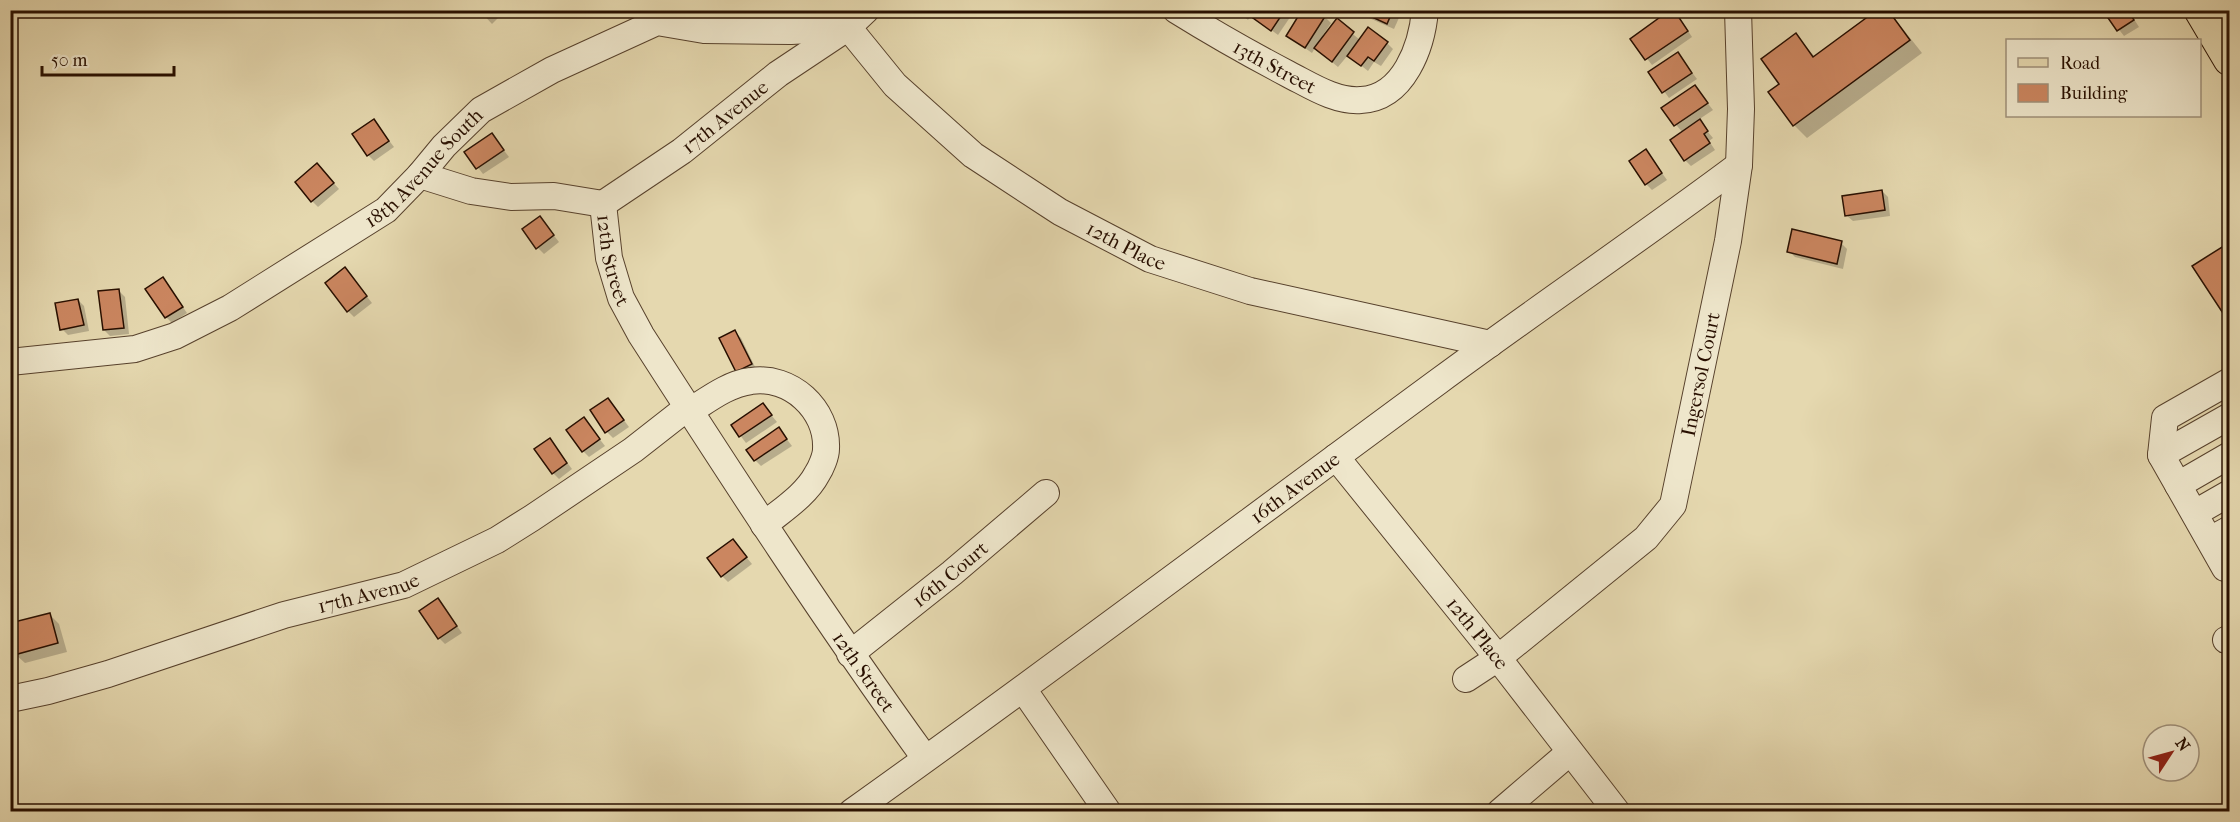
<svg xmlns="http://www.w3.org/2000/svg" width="2240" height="822" font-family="'IM FELL French Canon',serif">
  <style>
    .shadow { fill: #0003 }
    .building { fill: #cb8660; stroke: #280f00; stroke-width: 1.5 }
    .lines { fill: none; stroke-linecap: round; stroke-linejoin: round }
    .minor-casing { stroke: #57412c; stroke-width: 28 }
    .major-casing { stroke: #280f00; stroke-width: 35 }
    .minor { stroke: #eee6cb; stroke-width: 26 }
    .major { stroke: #e5d8af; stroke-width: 33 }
    .labels { text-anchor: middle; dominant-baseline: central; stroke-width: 4.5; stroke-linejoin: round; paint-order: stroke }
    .street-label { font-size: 20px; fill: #280f00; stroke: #eee6cb }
  </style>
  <rect width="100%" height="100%" fill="#e5d8af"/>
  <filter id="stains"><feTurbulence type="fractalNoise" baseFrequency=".00333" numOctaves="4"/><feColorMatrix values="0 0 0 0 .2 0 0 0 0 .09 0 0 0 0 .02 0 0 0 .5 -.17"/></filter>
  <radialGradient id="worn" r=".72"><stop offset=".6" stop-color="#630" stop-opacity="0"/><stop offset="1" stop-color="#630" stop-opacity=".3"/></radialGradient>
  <g class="shadow">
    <polygon points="479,10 506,10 492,24"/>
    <polygon points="1236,10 1255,10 1248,20"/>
    <polygon points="1260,10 1295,10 1278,35 1255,18"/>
    <polygon points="1356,10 1402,11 1394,29 1360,14"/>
    <polygon points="1483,10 1501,10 1500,13 1485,12"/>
    <polygon points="1888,10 1922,53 1807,138 1794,125 1770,92 1781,84 1796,35 1815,57"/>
    <polygon points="2100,10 2128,10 2139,27 2124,36 2110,18 2108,19"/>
    <polygon points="1325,17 1331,23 1323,35 1325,36 1337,21 1360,40 1387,43 1393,49 1381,66 1374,62 1368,71 1348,55 1338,67 1315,48 1312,53 1288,36"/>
    <polygon points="1679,17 1692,37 1652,65 1632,39"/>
    <polygon points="1677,53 1697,79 1669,98 1650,72"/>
    <polygon points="1695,87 1713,110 1698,120 1713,138 1709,141 1715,150 1691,166 1685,160 1683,133 1663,109"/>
    <polygon points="374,121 394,147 374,161 368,155"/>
    <polygon points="492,135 509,157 483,174 466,152"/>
    <polygon points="1646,151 1667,180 1652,190 1646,184"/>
    <polygon points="323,171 339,189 318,207 312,201"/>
    <polygon points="1882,191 1888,197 1890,216 1853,221 1846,215"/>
    <polygon points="540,218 559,242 544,254 538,248"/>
    <polygon points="1841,243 1847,249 1843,269 1795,257 1789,251"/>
    <polygon points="350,275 372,303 354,317 348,311"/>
    <polygon points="163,279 187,313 172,323 166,317"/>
    <polygon points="119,291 125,297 129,334 110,336 104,330"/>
    <polygon points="78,300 84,306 89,331 68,335 62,329"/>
    <polygon points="735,332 741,338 757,371 737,371"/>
    <polygon points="608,399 629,427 613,438 607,432"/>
    <polygon points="763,405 777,422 746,443 733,426"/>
    <polygon points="584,419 605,446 589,457 583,451"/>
    <polygon points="779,429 792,446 761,466 755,460"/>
    <polygon points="550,440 572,469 559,479 553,473"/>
    <polygon points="733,541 752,564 728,582 722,576"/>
    <polygon points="438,600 462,633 445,644 439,638"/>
    <polygon points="50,615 59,624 67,652 25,663 15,654"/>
  </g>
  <g class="building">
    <polygon points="1258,10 1285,10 1271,31 1253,18"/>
    <polygon points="1302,10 1318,10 1326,15 1305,48 1286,36"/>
    <polygon points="1357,10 1393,10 1387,24"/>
    <polygon points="1670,10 1674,10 1688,31 1645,60 1630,39"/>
    <polygon points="1877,10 1888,10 1910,40 1793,126 1768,92 1779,84 1761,59 1796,33 1813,57"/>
    <polygon points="2098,10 2128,10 2134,20 2117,31 2104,12 2101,14"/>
    <polygon points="1337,18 1354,32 1332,62 1314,48"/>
    <polygon points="1368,27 1388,42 1374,61 1368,57 1361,66 1347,56"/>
    <polygon points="1678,52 1692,73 1662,93 1648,72"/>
    <polygon points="1695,85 1708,103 1674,126 1661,108"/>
    <polygon points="374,119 389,141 367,156 352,134"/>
    <polygon points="1700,119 1708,131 1704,134 1710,143 1684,161 1670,140"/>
    <polygon points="492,133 504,150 476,169 464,152"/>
    <polygon points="1646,149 1662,173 1645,185 1629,161"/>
    <polygon points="317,163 334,183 311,202 295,182"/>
    <polygon points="1882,190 1885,210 1845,216 1842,196"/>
    <polygon points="540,216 554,235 536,249 522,229"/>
    <polygon points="1792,229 1842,241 1837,264 1787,252"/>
    <polygon points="2230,242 2230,324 2192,266"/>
    <polygon points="345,267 367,296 347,312 325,283"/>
    <polygon points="163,277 183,307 165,318 145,289"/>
    <polygon points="119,289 124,328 103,330 98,291"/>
    <polygon points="78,299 84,325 60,330 55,303"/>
    <polygon points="735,330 752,364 736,372 719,338"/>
    <polygon points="608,398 624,420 605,433 590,410"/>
    <polygon points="763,403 772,415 739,437 731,425"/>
    <polygon points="584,417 600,439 582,452 566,430"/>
    <polygon points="779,427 787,439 754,461 746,450"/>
    <polygon points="550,438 567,463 552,474 534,449"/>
    <polygon points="733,539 747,557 721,577 707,558"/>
    <polygon points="438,598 457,626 438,639 419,611"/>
    <polygon points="50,613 58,643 14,655 10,642 10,623"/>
  </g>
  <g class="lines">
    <defs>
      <g id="minor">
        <path id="s1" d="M834 10 895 85 973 155 1060 212 1150 259 1250 291 1490 344"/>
        <path id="s2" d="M1176 10C1213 33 1250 54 1288 74 1310 85 1335 102 1361 100 1404 98 1422 46 1425 10"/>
        <polyline points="420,175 471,191 511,197 554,196 603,204"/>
        <path id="s3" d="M603 204 609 258 621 298 641 335C733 478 825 620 925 758"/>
        <path id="s4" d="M603 204 682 151 778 74 847 28 866 10"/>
        <path id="s5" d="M10 362 135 349 175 336 230 308 386 210 420 175 444 146 481 110 552 70 657 22 704 30 791 31 847 28"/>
        <polyline points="2230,381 2165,418 2161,455 2225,568 2230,565"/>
        <path d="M690 411C709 399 728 384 751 381 790 375 828 409 826 449 826 456 821 468 817 474 806 495 782 510 764 525"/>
        <polyline points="2161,455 2230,416"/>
        <path id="s6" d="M1336 457 1498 658 1617 812"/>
        <polyline points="2178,485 2230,455"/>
        <polyline points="2195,513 2230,493"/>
        <polyline points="2210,540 2230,529"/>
        <polyline points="2226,640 2230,638"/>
        <path id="s7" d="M850 654 952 573 1046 493"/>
        <path id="s8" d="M1466 679 1498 658 1646 538 1673 505 1728 241 1739 165 1741 109 1738 10"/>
        <polyline points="1023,689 1108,812"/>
        <path id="s9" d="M10 699 48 691 108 674 284 615 404 585 497 540 532 518 633 450 688 407"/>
        <path id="s10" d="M852 812C1050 671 1243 525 1439 381 1538 308 1640 239 1739 165"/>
        <polyline points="1500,812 1570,752"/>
      </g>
      <polyline id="major" points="2201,10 2230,59"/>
    </defs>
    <use href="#minor" class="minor-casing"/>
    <use href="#major" class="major-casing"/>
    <use href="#minor" class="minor"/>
    <use href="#major" class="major"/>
  </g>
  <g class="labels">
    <g class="street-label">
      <text stroke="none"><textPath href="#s2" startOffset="114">13th Street</textPath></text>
      <text stroke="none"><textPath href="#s4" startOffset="150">17th Avenue</textPath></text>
      <text stroke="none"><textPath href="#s5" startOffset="470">18th Avenue South</textPath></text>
      <text stroke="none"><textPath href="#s1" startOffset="380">12th Place</textPath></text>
      <text stroke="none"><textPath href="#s3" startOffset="57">12th Street</textPath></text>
      <text stroke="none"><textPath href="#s8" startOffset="405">Ingersol Court</textPath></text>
      <text stroke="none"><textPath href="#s10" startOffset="549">16th Avenue</textPath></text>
      <text stroke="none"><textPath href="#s7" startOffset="128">16th Court</textPath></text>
      <text stroke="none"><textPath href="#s9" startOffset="374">17th Avenue</textPath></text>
      <text stroke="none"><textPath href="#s6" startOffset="226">12th Place</textPath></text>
      <text stroke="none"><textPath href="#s3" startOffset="542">12th Street</textPath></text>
    </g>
  </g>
  <rect width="2240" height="822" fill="none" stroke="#e5d8af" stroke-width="36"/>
  <rect x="12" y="12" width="2216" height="798" fill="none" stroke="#280f00" stroke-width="3"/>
  <rect x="18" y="18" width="2204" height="786" fill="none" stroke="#280f00" stroke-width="1.5"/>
  <rect x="2006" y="39" width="195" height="78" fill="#eee6cb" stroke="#9f907a" stroke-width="1.5"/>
  <rect x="2018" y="58" width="30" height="9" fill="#e5d8af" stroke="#9f907a" stroke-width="1.5"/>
  <text x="2060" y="69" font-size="18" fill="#280f00">Road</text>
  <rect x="2018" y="84" width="30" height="18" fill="#cb8660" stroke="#9f907a" stroke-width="1.5"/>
  <text x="2060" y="99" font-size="18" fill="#280f00">Building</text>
  <g transform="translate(2171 753) rotate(54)"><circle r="28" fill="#eee6cb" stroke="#9f907a" stroke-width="1.5"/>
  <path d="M0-4.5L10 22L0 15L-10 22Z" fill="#8f2418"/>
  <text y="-9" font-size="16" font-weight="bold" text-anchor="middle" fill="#280f00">N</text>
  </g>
  <path d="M42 66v9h132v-9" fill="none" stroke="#280f00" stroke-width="3"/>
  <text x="51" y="66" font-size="18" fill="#280f00" stroke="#eee6cb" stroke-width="4.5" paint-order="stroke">50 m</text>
  <rect width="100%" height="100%" filter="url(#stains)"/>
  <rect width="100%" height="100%" fill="url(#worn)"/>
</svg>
